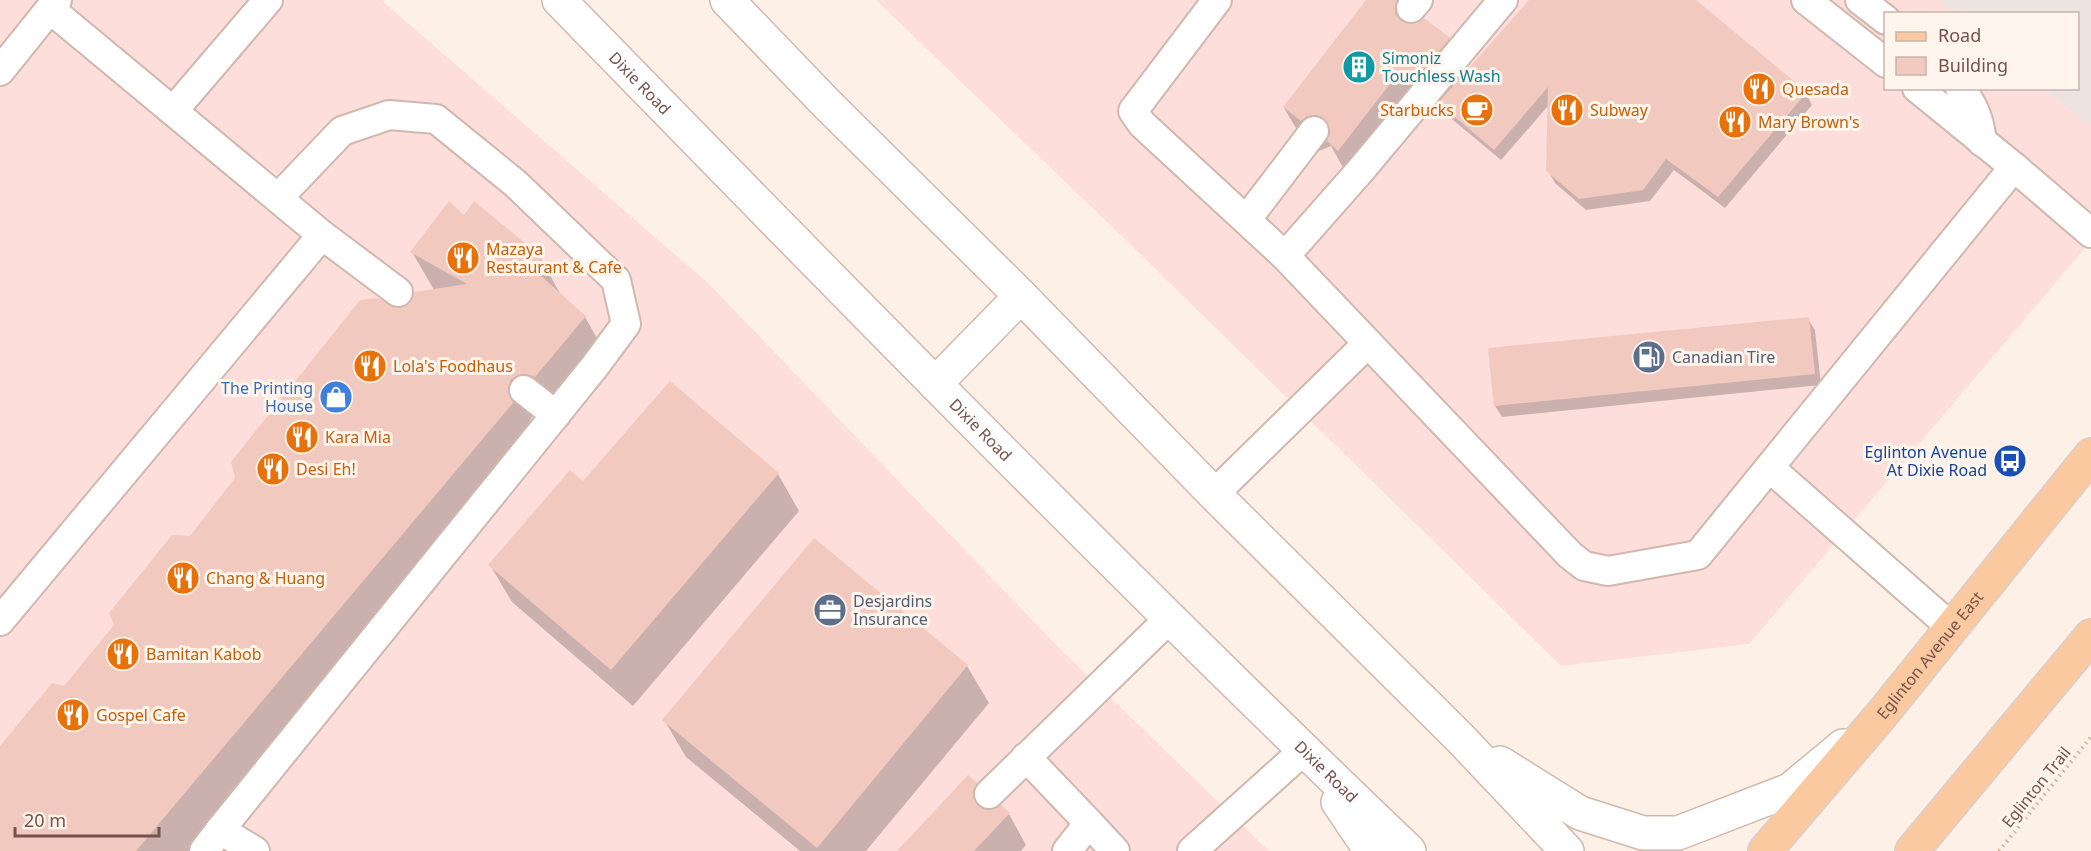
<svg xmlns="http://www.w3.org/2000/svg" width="2091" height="851" font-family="'Noto Sans',sans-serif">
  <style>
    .commercial { fill: #fddeda }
    .industrial { fill: #ede4e0 }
    .shadow { fill: #0003 }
    .building { fill: #f2c9be }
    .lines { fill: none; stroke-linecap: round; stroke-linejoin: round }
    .lane-casing { stroke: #d0b8ae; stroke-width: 32 }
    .secondary-casing { stroke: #d4b7ac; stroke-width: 36 }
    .primary-casing { stroke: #d9cfcc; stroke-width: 36 }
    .path { stroke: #d7aca0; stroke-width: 4; stroke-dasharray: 1.5 4.5; stroke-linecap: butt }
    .lane { stroke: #fff; stroke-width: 28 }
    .secondary { stroke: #fff; stroke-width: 33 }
    .primary { stroke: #fbc99f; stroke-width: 33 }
    .labels { text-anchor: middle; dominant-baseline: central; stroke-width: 6; stroke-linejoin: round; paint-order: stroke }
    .culture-label { font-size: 16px; fill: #0d838f; stroke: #fff5ed; text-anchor: start }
    .street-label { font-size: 16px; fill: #76524a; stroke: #fff5ed }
    .food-label { font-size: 16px; fill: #c56008; stroke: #fff5ed; text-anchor: start }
    .service-label { font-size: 16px; fill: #4e5e75; stroke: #fff5ed; text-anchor: start }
    .shop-label { font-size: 16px; fill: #366cbe; stroke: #fff5ed; text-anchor: end }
    .transit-label { font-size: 16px; fill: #164399; stroke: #fff5ed; text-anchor: end }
  </style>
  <rect width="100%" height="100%" fill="#fdf0e6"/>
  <g class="commercial">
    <polygon points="0,0 381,0 709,284 1056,645 1269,851 0,851"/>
    <polygon points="876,0 1938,0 1954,13 1886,14 1886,88 2044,89 2091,127 2091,241 1749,644 1561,666 1130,244"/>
  </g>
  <polygon class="industrial" points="1938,0 2091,0 2091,127 2044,89 2078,88 2078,14 1954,13"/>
  <g class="shadow">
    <polygon points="1368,0 1398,0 1412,24 1449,39 1467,71 1531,0 1694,0 1806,93 1812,105 1725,208 1674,170 1650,201 1586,210 1555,183 1548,171 1549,105 1501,160 1447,115 1440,102 1431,112 1419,101 1346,173 1331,146 1319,151 1302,138 1284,108"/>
    <polygon points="464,217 541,259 562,297 585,317 606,354 548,410 532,416 528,426 534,440 188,851 0,851 0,749 65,687 191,537 395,310 405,309 434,290 412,252"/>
    <polygon points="1808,319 1815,330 1821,385 1502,417 1495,406"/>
    <polygon points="670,383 778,474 799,511 633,706 512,602 490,565 583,484"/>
    <polygon points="967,666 989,703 866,851 800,851 686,757 664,720"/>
    <polygon points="976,784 992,812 1009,814 1026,845 1021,851 899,851"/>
  </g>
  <g class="building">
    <polygon points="1366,0 1397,0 1395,13 1401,21 1416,24 1424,18 1450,38 1413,82 1400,71 1338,151 1327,141 1330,133 1324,118 1316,115 1307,116 1301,121 1283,107"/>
    <polygon points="1529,0 1696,0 1807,92 1718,197 1666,159 1643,190 1579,199 1546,171 1548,87 1494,150 1438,103"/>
    <polygon points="449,201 464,215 474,201 543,258 533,269 586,316 535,377 526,374 511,379 508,388 513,403 136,851 0,851 0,746 52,683 64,686 114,625 109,613 172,535 190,536 235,478 231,462 360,300 378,298 395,308 404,307 411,301 414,292 467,284 410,252"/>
    <polygon points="1809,317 1815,374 1494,406 1488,348"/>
    <polygon points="670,381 779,473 611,670 488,565 570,470 583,481"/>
    <polygon points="814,538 968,665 817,848 662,720"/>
    <polygon points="968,775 977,783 973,797 978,806 992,810 1001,805 1010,813 974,851 897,851"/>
  </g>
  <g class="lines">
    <defs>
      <g id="lane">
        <polyline points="1217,0 1133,111 1142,124 1285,256 1570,555 1584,566 1608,571 1698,555 2014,167 2091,233"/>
        <polyline points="1806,0 1886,63"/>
        <polyline points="1860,0 1886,20"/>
        <polyline points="1411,8 1418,0"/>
        <polyline points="0,71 57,0"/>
        <polyline points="1917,88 2014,167"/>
        <path d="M1960 88C1974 105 1980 121 1982 142"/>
        <polyline points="173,111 268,0"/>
        <polyline points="1247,219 1314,131"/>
        <polyline points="322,235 398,292"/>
        <polyline points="1285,256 1360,171 1503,0"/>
        <polyline points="524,390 556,415"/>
        <polyline points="1771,469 1950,626"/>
        <polyline points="1214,494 1368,343"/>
        <polyline points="0,621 322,235 50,9"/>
        <polyline points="1026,757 1089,823"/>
        <polyline points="989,794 1170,618"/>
        <polyline points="220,830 595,366 626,324 616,280 516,184 436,119 389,115 342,131 278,198"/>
        <polyline points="204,851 220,830 255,851"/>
        <polyline points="1067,851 1089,823 1115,851"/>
        <polyline points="1192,851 1303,751"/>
      </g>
      <g id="secondary">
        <path id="s1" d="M559 0C839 287 1119 574 1409 851"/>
        <polyline points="727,0 826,103 1021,296 1214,494 1461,739 1567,851"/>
        <polyline points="935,384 1021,296"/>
        <polyline points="1500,763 1580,813 1643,833 1678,833 1790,790 1843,746"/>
        <polyline points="1338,802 1371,851"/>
      </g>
      <g id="primary">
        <path id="s2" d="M1765 851 1883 713 2091 455"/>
        <polyline points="1912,851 2091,636"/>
      </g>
    </defs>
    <use href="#lane" class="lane-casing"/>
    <use href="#secondary" class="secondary-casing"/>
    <use href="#primary" class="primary-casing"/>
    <polyline class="path" points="1999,851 2091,737"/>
    <use href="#lane" class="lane"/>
    <use href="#secondary" class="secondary"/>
    <use href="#primary" class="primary"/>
  </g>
  <defs>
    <symbol id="building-disc" viewBox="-11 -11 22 22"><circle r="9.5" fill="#0f9aa8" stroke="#fff5ed"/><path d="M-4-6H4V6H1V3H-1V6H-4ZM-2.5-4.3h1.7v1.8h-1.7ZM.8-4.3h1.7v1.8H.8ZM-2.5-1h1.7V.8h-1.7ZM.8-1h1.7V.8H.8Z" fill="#fff"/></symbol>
    <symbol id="restaurant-disc" viewBox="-11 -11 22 22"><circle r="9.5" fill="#e8710a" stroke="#fff5ed"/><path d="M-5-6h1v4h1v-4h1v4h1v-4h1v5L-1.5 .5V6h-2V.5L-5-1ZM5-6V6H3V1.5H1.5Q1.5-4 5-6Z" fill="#fff"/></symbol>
    <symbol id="cafe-disc" viewBox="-11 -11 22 22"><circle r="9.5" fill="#e8710a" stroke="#fff5ed"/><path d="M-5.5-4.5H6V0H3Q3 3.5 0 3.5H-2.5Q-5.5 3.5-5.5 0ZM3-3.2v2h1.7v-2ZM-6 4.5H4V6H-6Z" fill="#fff"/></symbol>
    <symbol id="fuel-disc" viewBox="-11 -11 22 22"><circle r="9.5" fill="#5c6f8a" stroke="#fff5ed"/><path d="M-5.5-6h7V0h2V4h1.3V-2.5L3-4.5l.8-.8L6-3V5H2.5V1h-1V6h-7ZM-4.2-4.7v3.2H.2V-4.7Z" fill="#fff"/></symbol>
    <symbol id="shop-disc" viewBox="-11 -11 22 22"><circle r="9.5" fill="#3f7fe0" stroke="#fff5ed"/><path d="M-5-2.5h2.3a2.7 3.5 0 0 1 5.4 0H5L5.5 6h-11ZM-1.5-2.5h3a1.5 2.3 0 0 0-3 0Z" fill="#fff"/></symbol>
    <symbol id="bus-disc" viewBox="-11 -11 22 22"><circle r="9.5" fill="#1a4fb4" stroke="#fff5ed"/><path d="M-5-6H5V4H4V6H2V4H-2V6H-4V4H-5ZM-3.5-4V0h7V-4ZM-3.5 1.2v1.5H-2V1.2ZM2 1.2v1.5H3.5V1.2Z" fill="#fff"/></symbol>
    <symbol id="office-disc" viewBox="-11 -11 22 22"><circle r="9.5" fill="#5c6f8a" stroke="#fff5ed"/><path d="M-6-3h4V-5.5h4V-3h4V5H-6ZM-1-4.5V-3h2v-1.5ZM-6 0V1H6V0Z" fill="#fff"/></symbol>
  </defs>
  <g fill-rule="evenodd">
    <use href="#building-disc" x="1340" y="48" width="38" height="38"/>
    <use href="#restaurant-disc" x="1740" y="70" width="38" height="38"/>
    <use href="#cafe-disc" x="1458" y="91" width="38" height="38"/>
    <use href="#restaurant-disc" x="1548" y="91" width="38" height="38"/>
    <use href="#restaurant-disc" x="1716" y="103" width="38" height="38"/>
    <use href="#restaurant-disc" x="444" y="239" width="38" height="38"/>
    <use href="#fuel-disc" x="1630" y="338" width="38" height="38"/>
    <use href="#restaurant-disc" x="351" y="347" width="38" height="38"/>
    <use href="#shop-disc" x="317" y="378" width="38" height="38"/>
    <use href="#restaurant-disc" x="283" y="418" width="38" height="38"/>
    <use href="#bus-disc" x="1991" y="442" width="38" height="38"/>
    <use href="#restaurant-disc" x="254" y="450" width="38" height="38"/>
    <use href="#restaurant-disc" x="164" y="559" width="38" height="38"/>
    <use href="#office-disc" x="811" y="591" width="38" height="38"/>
    <use href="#restaurant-disc" x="104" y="635" width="38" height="38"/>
    <use href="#restaurant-disc" x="54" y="696" width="38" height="38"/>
  </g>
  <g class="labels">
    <g class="culture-label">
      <text x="1382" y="58">Simoniz<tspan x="1382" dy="18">Touchless Wash</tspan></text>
    </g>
    <g class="street-label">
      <text stroke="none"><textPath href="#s1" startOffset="116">Dixie Road</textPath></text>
      <text stroke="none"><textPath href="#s1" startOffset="602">Dixie Road</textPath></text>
      <text stroke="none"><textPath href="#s2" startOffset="256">Eglinton Avenue East</textPath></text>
      <text stroke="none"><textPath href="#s1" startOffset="1088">Dixie Road</textPath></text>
      <text transform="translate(2036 787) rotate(-51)">Eglinton Trail</text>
    </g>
    <g class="food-label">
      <text x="1782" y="89">Quesada</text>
      <text x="1454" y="110" text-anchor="end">Starbucks</text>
      <text x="1590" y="110">Subway</text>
      <text x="1758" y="122">Mary Brown's</text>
      <text x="486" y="249">Mazaya<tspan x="486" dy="18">Restaurant &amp; Cafe</tspan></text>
      <text x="393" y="366">Lola's Foodhaus</text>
      <text x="325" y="437">Kara Mia</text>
      <text x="296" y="469">Desi Eh!</text>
      <text x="206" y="578">Chang &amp; Huang</text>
      <text x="146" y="654">Bamitan Kabob</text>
      <text x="96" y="715">Gospel Cafe</text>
    </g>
    <g class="service-label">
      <text x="1672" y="357">Canadian Tire</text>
      <text x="853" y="601">Desjardins<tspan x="853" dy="18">Insurance</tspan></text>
    </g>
    <g class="shop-label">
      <text x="313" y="388">The Printing<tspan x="313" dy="18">House</tspan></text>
    </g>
    <g class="transit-label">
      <text x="1987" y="452">Eglinton Avenue<tspan x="1987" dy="18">At Dixie Road</tspan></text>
    </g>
  </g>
  <rect x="1884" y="12" width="195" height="78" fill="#fff5ed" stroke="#c8b4ac" stroke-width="1.5"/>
  <rect x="1896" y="32" width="30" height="9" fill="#fbc99f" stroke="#c8b4ac" stroke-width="1.5"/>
  <text x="1938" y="42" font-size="18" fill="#76524a">Road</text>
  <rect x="1896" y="57" width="30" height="18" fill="#f2c9be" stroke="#c8b4ac" stroke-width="1.5"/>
  <text x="1938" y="72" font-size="18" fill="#76524a">Building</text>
  <path d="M15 827v9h144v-9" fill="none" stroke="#76524a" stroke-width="3"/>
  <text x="24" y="827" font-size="18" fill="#76524a" stroke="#fff5ed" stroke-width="4.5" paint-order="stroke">20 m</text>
</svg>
